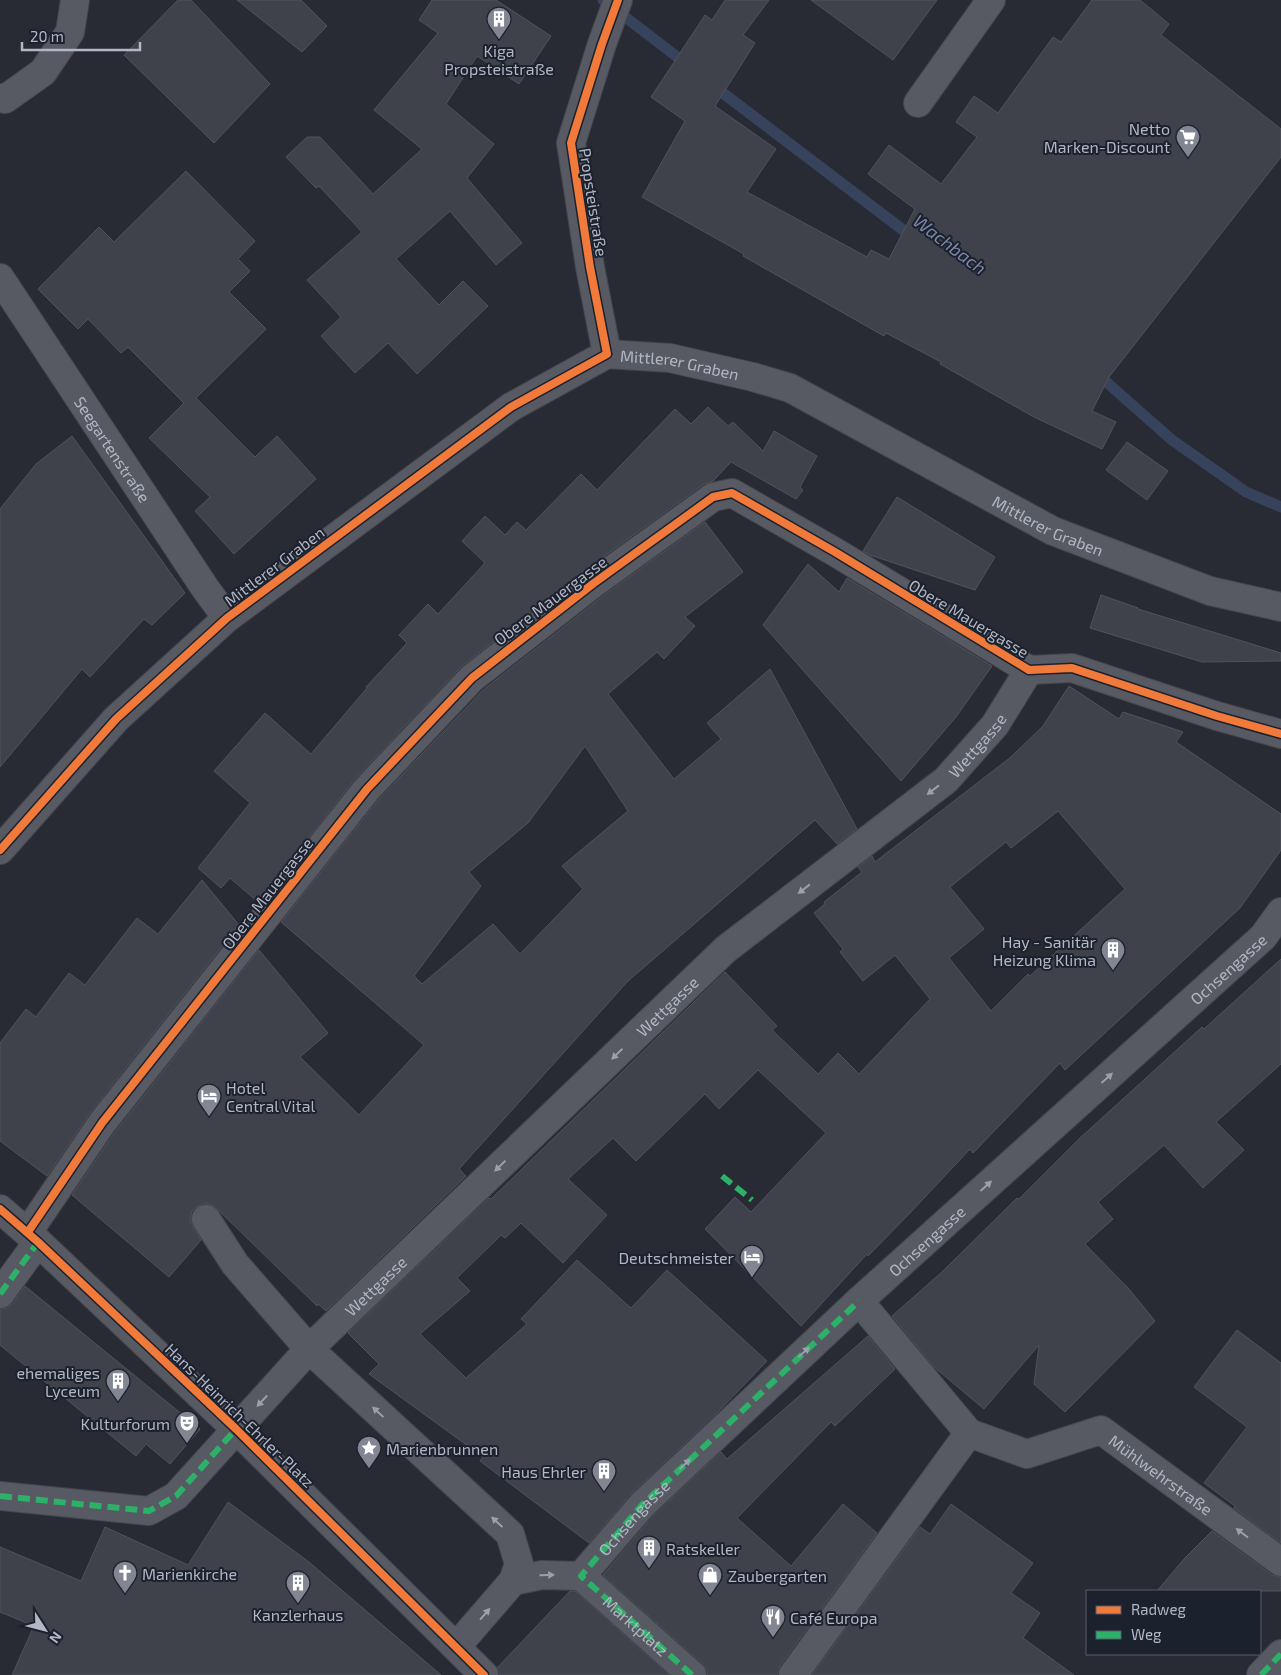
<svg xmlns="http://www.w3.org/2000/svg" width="1281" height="1675" font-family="'Exo 2',sans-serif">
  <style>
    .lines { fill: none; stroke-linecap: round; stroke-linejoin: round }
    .stream { stroke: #37435d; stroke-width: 11 }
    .building { fill: #3f424a; stroke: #50535b; fill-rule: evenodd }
    .minor-casing { stroke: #44464c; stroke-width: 30 }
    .minor { stroke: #575a62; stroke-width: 28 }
    .quiet { stroke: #2db169; stroke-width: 6; stroke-dasharray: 12 6; stroke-linecap: butt }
    .cycleway-casing { stroke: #1c212e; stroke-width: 11 }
    .cycleway { stroke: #f17a3a; stroke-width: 8 }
    .oneway { fill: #9aa0ac }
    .labels { text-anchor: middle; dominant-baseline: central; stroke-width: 4; stroke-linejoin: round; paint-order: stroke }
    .poi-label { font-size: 16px; fill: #b1b7c5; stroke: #1c212e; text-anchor: end }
    .street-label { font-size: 16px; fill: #b1b7c5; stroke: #1c212e }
    .water-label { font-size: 18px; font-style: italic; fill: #7b8aab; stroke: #1c212e }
  </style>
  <rect width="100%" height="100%" fill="#282b33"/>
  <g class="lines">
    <g class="stream">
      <polyline points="603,0 689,66"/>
      <polyline points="711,84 915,239"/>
      <polyline points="1095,372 1172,440 1246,492 1281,507"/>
    </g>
  </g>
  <g class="building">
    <polygon points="178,0 191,0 270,84 214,143 124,55"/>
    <polygon points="237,0 301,0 327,26 302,52"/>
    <polygon points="432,0 496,0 551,36 519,84 477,56 446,104 494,144 467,178 522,243 496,265 450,211 396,259 439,305 463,281 488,306 417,374 388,343 355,373 321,336 341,317 307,280 362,232 319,186 316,188 286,157 307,137 320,137 373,194 422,149 374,110 438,33 419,20"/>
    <polygon points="725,0 769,0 743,35 755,43 715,106 776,149 747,192 867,257 871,250 889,259 915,209 868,174 889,145 941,184 977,137 956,122 974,96 998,113 1053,37 1061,42 1092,0 1140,0 1169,24 1161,35 1281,129 1281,157 1109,377 1092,411 1116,422 1102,449 1034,417 940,364 941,362 886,333 884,336 743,256 744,254 642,197 685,121 651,97 705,15 712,20"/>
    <polygon points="811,0 937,0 893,60"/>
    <polygon points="186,171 255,241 238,259 250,271 229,292 266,329 196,398 255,457 277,436 316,479 234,554 195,511 210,497 149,438 184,403 128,347 121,353 88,319 78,329 38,289 99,227 114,242"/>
    <polygon points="708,407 728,426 733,422 763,451 774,431 817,456 800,487 803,490 796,499 731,462 713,481 704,484 585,570 461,667 355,779 258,902 230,878 221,888 198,868 250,803 214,771 265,713 311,754 367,688 366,687 407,643 399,635 428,604 438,614 485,563 462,541 485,516 505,535 517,522 526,530 581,474 597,490 675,409 691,424"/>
    <polygon points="72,436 185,593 152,625 144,619 90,677 82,669 0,767 0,509 36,464"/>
    <polygon points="1127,442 1168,471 1147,500 1106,470"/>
    <polygon points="897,497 995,557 975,590 870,555 863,551"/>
    <path d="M705 522 743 572 685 617 695 626 664 659 657 652 608 694 674 779 721 739 707 723 770 669 857 829 837 844 815 820 628 981 459 1169 466 1176 326 1311 318 1304 317 1306 213 1205 205 1203 198 1206 192 1211 190 1220 193 1227 201 1240 169 1277 72 1195 115 1132 259 950 328 1033 300 1057 359 1115 424 1045 281 922 379 799 483 690 603 596ZM585 746 628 811 562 866 583 889 520 954 493 924 422 984 414 976 481 886 469 872 528 823Z"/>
    <polygon points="808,564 839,592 847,578 992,666 956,717 901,781 763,625"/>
    <polygon points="1101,595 1138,608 1138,609 1281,653 1281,661 1202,662 1090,628"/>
    <path d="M1069 686 1119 719 1123 712 1183 732 1176 742 1281 814V850L1240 908 1065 1070 1060 1063 973 1153 970 1149 910 1213 868 1256 867 1254 801 1326 705 1229 735 1197 751 1212 826 1133 758 1070 719 1109 705 1094 636 1161 613 1138 568 1179 607 1215 563 1263 521 1223 505 1238 501 1235 457 1278 470 1291 420 1334 466 1378 527 1324 521 1319 577 1260 631 1308 667 1270 767 1361 718 1412 631 1494 589 1543 480 1461 483 1457 369 1374 379 1364 348 1333 489 1198 491 1199 725 972 777 1026 772 1030 818 1074 838 1053 859 1074 930 999 895 955 863 981 840 952 843 949 814 913 825 904 824 902 862 872 858 867 872 856 875 862 1011 757 1043 726ZM1058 811 1125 889 1030 976 1028 974 991 1011 949 958 984 929 950 887 1006 842 1011 848Z"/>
    <polygon points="202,880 239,925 90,1113 47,1176 0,1141 0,1043 26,1009 36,1017 69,973 85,985 137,918 158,934"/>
    <polygon points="1281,959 1281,1064 1216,1122 1244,1150 1203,1188 1164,1145 1098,1202 1113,1219 1085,1244 1129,1289 1155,1321 1065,1412 1034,1384 1039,1345 984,1409 934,1367 892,1316 942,1272 1017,1198 1019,1199 1079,1139 1202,1027 1204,1029"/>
    <polygon points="25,1286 200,1429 170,1464 146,1444 136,1456 0,1345 0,1309 7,1308 12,1304"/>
    <polygon points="1237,1330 1281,1363 1281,1543 1234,1508 1235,1506 1204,1483 1247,1427 1194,1387"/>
    <polygon points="868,1336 895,1369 835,1426 831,1422 737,1518 791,1566 843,1504 877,1533 780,1666 778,1675 707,1675 707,1670 702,1663 603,1575 653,1516 721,1452 727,1459"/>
    <polygon points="228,1502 309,1562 441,1675 12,1675 34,1626 0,1612 0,1547 81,1581 105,1527 188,1565"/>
    <polygon points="951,1504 1033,1563 1011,1593 1040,1613 1023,1638 1074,1675 812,1675 920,1527 930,1534"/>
    <polygon points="1212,1531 1272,1575 1281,1577 1281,1591 1157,1591 1184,1559"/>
    <polygon points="570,1591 575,1591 669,1675 499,1675 497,1668"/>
  </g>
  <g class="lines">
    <defs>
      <g id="minor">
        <polyline points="0,98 5,99 43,72 70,32 75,0"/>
        <polyline points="918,103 991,0"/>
        <path id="s1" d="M0 278 205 588 227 618"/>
        <polyline points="607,354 590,267 571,143 602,44 618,0"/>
        <path id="s2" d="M0 850 116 719 227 618 511 407 607 354 670 358 753 377 790 388 1053 531 1210 591 1281 607"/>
        <polyline points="0,1209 38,1242 236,1429 484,1675"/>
        <path id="s3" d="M206 1219 235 1264 309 1349 726 949 946 780 995 725 1029 670"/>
        <polyline points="28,1232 102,1123 367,789 472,678 594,583 713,497 732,493 835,552 1029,670 1072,668 1217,716 1281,734"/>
        <polyline points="0,1294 38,1242"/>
        <path id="s4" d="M859 1301 969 1433 1027 1454 1101 1430 1281 1562"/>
        <polyline points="0,1496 149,1511 176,1496 309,1349 510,1534 519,1564 513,1581 456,1647"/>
        <path id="s5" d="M581 1576 642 1505 859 1301 1263 937 1281 912"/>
        <path id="s6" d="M581 1576 692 1675"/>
        <polyline points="513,1581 542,1575 581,1576"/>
        <polyline points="793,1675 969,1433"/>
        <polyline points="1261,1675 1281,1654"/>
      </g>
    </defs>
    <use href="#minor" class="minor-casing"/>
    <use href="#minor" class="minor"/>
    <g class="quiet">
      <polyline points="722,1176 752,1200"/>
      <polyline points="0,1294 38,1242"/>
      <polyline points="0,1496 149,1511 176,1496 236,1429"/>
      <polyline points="692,1675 581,1576 642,1505 859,1301"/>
      <polyline points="1261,1675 1281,1654"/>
    </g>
    <defs>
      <g id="cycleway">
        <polyline points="0,850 116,719 227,618 511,407 607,354 590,267 571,143 602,44 618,0"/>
        <polyline points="0,1209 38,1242 236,1429 484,1675"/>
        <polyline points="28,1232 102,1123 367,789 472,678 594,583 713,497 732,493 835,552 1029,670 1072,668 1217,716 1281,734"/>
      </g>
    </defs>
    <use href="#cycleway" class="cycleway-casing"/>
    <use href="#cycleway" class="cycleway"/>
  </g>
  <defs><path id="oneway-solid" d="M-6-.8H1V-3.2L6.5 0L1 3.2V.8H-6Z" transform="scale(1.25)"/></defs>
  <g class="oneway">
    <use href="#oneway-solid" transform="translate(933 790) rotate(142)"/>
    <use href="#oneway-solid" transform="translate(804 889) rotate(142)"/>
    <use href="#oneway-solid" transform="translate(617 1054) rotate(136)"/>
    <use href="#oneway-solid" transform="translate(1107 1078) rotate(-42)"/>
    <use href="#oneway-solid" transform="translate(500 1166) rotate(136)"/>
    <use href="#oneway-solid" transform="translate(986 1186) rotate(-42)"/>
    <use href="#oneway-solid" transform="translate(804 1352) rotate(-43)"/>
    <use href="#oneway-solid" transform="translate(262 1401) rotate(133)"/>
    <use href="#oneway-solid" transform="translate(378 1412) rotate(-137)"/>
    <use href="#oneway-solid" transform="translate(685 1464) rotate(-43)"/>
    <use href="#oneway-solid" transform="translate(497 1522) rotate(-137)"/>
    <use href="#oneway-solid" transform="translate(1242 1533) rotate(-143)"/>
    <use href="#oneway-solid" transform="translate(547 1575) rotate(-2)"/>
    <use href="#oneway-solid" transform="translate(485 1614) rotate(-49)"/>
  </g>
  <defs>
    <symbol id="building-pin" viewBox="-11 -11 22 30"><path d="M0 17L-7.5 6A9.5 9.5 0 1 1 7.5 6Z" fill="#818692" stroke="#1c212e"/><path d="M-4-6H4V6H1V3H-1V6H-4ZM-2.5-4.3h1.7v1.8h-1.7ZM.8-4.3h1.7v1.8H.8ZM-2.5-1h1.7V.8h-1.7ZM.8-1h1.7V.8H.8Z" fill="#fff"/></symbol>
    <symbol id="supermarket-pin" viewBox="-11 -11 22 30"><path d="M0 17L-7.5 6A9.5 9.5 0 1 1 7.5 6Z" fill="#818692" stroke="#1c212e"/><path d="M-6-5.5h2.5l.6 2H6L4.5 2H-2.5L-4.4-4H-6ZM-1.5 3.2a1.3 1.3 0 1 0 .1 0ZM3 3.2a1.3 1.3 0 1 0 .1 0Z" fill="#fff"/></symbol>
    <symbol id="hotel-pin" viewBox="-11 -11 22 30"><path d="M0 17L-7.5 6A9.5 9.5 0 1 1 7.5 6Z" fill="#818692" stroke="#1c212e"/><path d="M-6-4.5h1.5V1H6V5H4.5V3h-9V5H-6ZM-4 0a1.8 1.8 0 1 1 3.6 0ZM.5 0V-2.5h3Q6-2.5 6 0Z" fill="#fff"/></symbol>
    <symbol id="theatre-pin" viewBox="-11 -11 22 30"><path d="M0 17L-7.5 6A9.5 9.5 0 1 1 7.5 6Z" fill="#818692" stroke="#1c212e"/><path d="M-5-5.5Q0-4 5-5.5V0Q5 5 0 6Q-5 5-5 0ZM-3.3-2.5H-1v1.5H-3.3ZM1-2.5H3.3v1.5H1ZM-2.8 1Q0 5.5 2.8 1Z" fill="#fff"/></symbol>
    <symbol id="sight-pin" viewBox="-11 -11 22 30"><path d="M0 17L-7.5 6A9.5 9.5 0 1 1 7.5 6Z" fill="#818692" stroke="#1c212e"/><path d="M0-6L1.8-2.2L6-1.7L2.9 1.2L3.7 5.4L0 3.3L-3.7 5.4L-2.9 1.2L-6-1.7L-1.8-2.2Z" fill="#fff"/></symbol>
    <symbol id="church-pin" viewBox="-11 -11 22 30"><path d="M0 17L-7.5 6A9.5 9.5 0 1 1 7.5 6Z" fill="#818692" stroke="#1c212e"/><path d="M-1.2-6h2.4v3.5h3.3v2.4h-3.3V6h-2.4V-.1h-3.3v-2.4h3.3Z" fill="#fff"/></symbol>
    <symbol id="shop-pin" viewBox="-11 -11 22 30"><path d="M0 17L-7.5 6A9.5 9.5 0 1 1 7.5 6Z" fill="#818692" stroke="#1c212e"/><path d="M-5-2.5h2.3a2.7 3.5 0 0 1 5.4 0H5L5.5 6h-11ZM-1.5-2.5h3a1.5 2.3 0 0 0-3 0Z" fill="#fff"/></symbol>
    <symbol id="restaurant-pin" viewBox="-11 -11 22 30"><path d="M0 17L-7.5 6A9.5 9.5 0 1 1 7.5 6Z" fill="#818692" stroke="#1c212e"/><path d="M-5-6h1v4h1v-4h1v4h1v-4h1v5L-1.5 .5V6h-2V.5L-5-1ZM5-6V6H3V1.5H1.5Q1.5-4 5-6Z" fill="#fff"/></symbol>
  </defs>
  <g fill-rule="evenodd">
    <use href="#building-pin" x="485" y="5" width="28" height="38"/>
    <use href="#supermarket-pin" x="1174" y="123" width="28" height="38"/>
    <use href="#building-pin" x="1099" y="936" width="28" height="38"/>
    <use href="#hotel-pin" x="195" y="1082" width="28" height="38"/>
    <use href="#hotel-pin" x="738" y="1243" width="28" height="38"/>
    <use href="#building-pin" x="104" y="1367" width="28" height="38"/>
    <use href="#theatre-pin" x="173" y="1409" width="28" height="38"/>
    <use href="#sight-pin" x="355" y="1434" width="28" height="38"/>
    <use href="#building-pin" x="590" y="1457" width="28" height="38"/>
    <use href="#building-pin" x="635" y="1534" width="28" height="38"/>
    <use href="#church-pin" x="111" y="1559" width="28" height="38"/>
    <use href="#shop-pin" x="696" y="1561" width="28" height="38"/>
    <use href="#building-pin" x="284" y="1569" width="28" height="38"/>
    <use href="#restaurant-pin" x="759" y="1603" width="28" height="38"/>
  </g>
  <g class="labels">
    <g class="poi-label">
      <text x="499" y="50" text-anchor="middle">Kiga<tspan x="499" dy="18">Propsteistraße</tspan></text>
      <text x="1170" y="128">Netto<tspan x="1170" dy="18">Marken-Discount</tspan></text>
      <text x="1096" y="941">Hay - Sanitär<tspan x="1096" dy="18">Heizung Klima</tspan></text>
      <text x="226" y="1087" text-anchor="start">Hotel<tspan x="226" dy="18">Central Vital</tspan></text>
      <text x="734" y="1257">Deutschmeister</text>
      <text x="100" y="1372">ehemaliges<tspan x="100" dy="18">Lyceum</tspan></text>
      <text x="170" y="1423">Kulturforum</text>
      <text x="386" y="1448" text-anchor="start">Marienbrunnen</text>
      <text x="586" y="1471">Haus Ehrler</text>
      <text x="666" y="1548" text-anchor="start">Ratskeller</text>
      <text x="142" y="1573" text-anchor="start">Marienkirche</text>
      <text x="728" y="1575" text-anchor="start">Zaubergarten</text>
      <text x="298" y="1614" text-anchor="middle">Kanzlerhaus</text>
      <text x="790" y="1617" text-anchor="start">Café Europa</text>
    </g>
    <g class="street-label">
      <text transform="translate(594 202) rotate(81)">Propsteistraße</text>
      <text stroke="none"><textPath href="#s2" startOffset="862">Mittlerer Graben</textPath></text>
      <text stroke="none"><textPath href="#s1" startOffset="205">Seegartenstraße</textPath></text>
      <text stroke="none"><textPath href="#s2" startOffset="1268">Mittlerer Graben</textPath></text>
      <text transform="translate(274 566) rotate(-37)">Mittlerer Graben</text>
      <text transform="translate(550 600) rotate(-37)">Obere Mauergasse</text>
      <text transform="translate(969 618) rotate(31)">Obere Mauergasse</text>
      <text stroke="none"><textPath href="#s3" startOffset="1068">Wettgasse</textPath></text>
      <text transform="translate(267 893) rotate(-52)">Obere Mauergasse</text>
      <text stroke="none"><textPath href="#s5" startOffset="888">Ochsengasse</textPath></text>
      <text stroke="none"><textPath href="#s3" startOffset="662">Wettgasse</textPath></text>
      <text stroke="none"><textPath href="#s5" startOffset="482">Ochsengasse</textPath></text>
      <text stroke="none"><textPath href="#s3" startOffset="258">Wettgasse</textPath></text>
      <text transform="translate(240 1415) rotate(44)">Hans-Heinrich-Ehrler-Platz</text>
      <text stroke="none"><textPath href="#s4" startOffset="386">Mühlwehrstraße</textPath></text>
      <text stroke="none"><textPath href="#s5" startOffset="79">Ochsengasse</textPath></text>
      <text stroke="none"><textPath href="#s6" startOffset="74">Marktplatz</textPath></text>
    </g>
    <g class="water-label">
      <text transform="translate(950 244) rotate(37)">Wachbach</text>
    </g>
  </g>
  <rect x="1086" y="1590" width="175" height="65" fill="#1c212e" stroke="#585d6a"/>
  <rect x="1096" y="1606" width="25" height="8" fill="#f17a3a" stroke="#585d6a"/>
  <text x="1131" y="1615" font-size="15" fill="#b1b7c5">Radweg</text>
  <rect x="1096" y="1631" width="25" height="8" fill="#2db169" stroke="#585d6a"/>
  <text x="1131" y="1640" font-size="15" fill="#b1b7c5">Weg</text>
  <g transform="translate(45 1630) rotate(126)" stroke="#1c212e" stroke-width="4" paint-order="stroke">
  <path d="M0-4L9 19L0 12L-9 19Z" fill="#b1b7c5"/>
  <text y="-8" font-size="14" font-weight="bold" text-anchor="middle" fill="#b1b7c5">N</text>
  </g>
  <path d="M22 42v8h118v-8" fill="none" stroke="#b1b7c5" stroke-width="2.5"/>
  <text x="30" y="42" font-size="15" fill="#b1b7c5" stroke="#1c212e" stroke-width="4" paint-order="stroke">20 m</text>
</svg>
